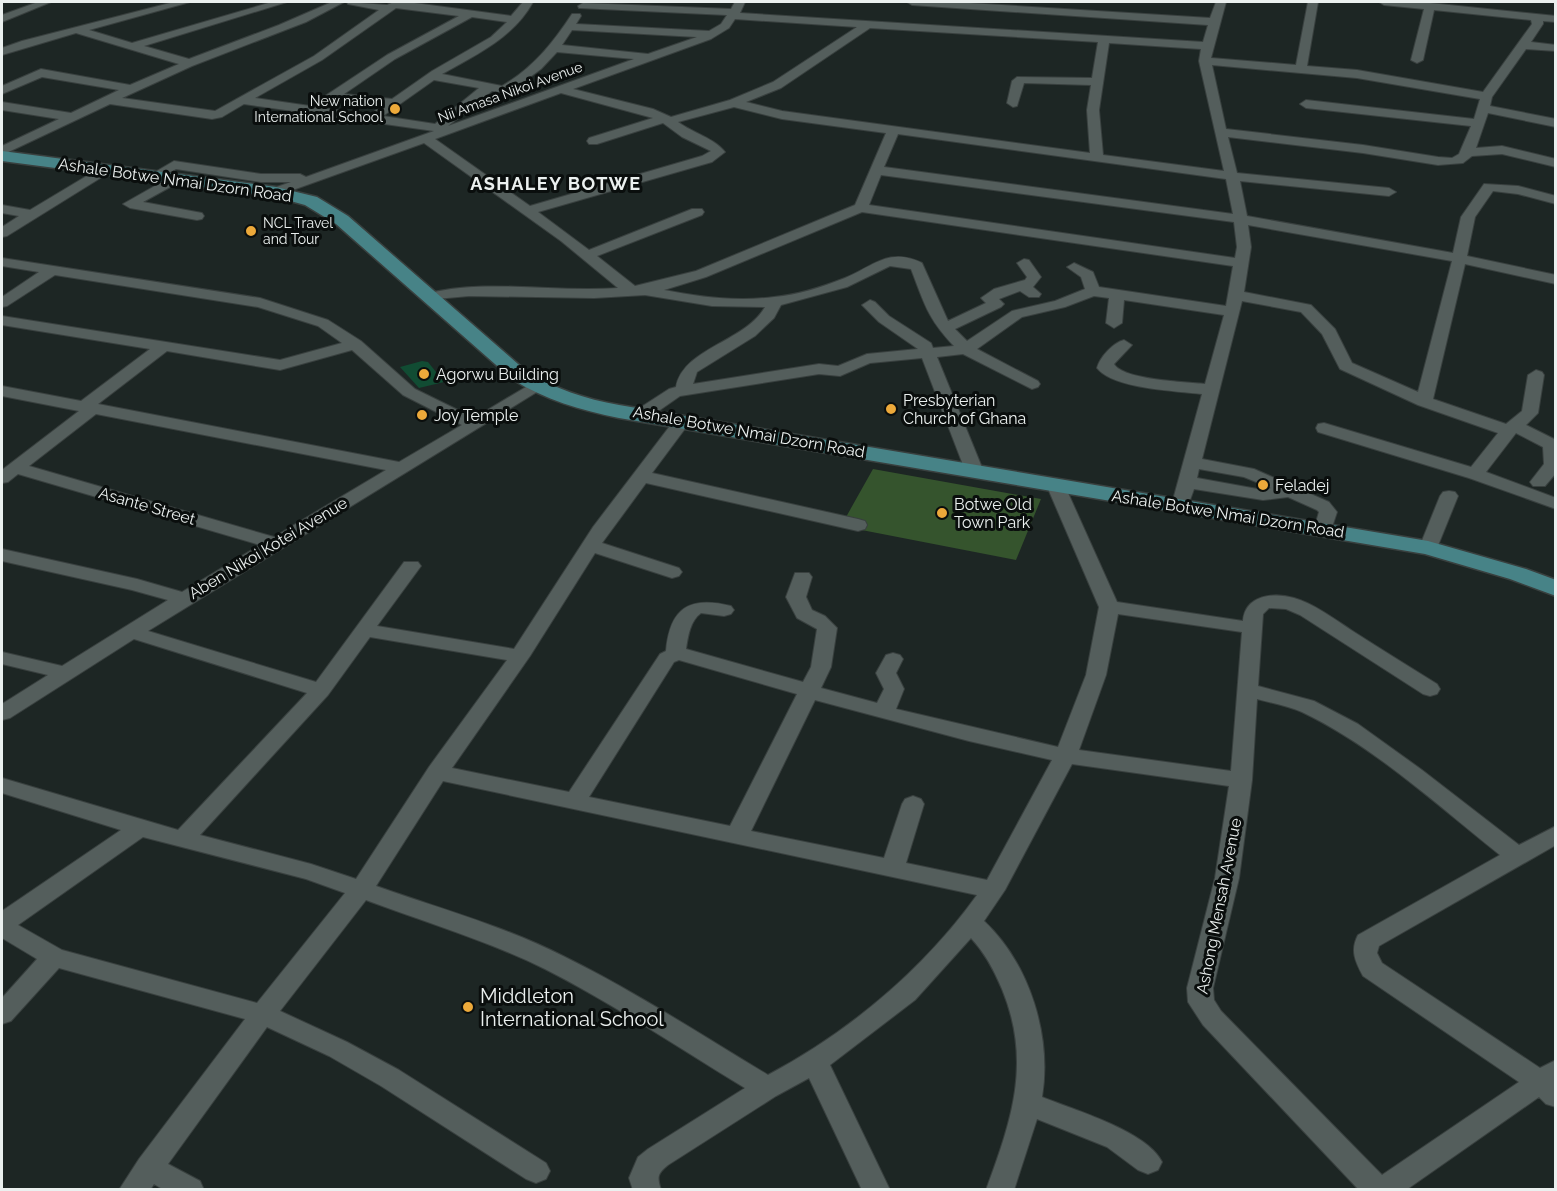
<svg xmlns="http://www.w3.org/2000/svg" width="1557" height="1191" font-family="Raleway,sans-serif">
  <style>
    .green { fill: #35542d }
    .building { fill: #114c33 }
    .lines { fill: none; stroke-linecap: round; stroke-linejoin: round }
    .minor-casing { stroke: #39403f; stroke-width: 2 }
    .major-casing { stroke: #39403f; stroke-width: 3 }
    .minor { fill: #545e5c; fill-rule: evenodd }
    .major { fill: #478387; fill-rule: evenodd }
    .poi-dot { fill: #eca93a; stroke: #0a0e0d; stroke-width: 2 }
    .labels { text-anchor: middle; dominant-baseline: central; stroke-width: 6; stroke-linejoin: round; paint-order: stroke }
    .far-street-label { font-size: 14px; fill: #ebf0ef; stroke: #0a0e0d }
    .far-poi-label { font-size: 14px; fill: #ebf0ef; stroke: #0a0e0d; text-anchor: end }
    .street-label { font-size: 16px; fill: #ebf0ef; stroke: #0a0e0d }
    .poi-label { font-size: 16px; fill: #ebf0ef; stroke: #0a0e0d; text-anchor: start }
    .far-district-label { font-size: 18px; font-weight: bold; letter-spacing: 1.5px; fill: #ebf0ef; stroke: #0a0e0d }
    .near-poi-label { font-size: 20px; fill: #ebf0ef; stroke: #0a0e0d; text-anchor: start }
  </style>
  <rect width="100%" height="100%" fill="#1d2624"/>
  <polygon class="green" points="873,469 1041,499 1016,560 841,526"/>
  <polygon class="building" points="422,361 428,362 444,382 419,388 400,367"/>
  <g class="lines">
    <defs>
      <g id="minor">
        <polygon points="38,2 51,2 2,22 2,15"/>
        <path d="M174 2H190L89 30 132 43 272 2H287L144 46 189 59 279 25 332 2H344L306 22 192 66 122 98 215 111 314 56 379 10 348 4 347 2 387 5 394 2H407L511 16 523 2H533C514 37 476 55 442 74L502 86C533 68 553 43 572 14H580L581 16 576 24 709 31 721 24 727 15 579 8 578 6 583 3 731 9 735 2H745L740 13 1203 42 1208 25 912 5 907 2H953L1210 18 1216 2H1226L1211 58 1296 65 1308 2H1318L1307 66 1357 70 1483 92 1532 24 1531 20 1434 10 1423 60 1417 63 1411 60 1424 9 1384 5 1379 2 1430 3 1556 16V22L1543 21V24L1531 42 1556 45V51L1526 49 1492 97 1490 106 1556 119V127L1488 113 1476 148 1502 146 1556 159V167L1502 154 1472 156 1463 163 1438 165 1363 153 1228 137 1237 173 1389 188 1396 192 1389 196 1240 181 1247 216 1453 253 1461 217 1484 184 1518 186 1556 196V204L1518 194 1493 191 1475 217 1467 256 1556 275V284L1465 264 1433 399 1506 424 1522 411 1528 375 1536 370 1542 372 1544 375 1538 413 1526 425 1556 440V473L1545 486H1533L1530 482 1544 464 1543 447 1516 433 1486 472 1556 498V509L1469 478 1318 432 1316 428 1318 424 1324 423 1471 467 1498 433 1418 405 1340 369 1322 334 1301 312 1242 301 1202 459 1254 469 1329 502 1337 512 1330 533H1316L1314 529 1319 512 1317 510 1288 497 1263 500 1194 489 1186 511H1174L1171 507 1202 394C1177 391 1113 389 1097 368 1100 357 1113 343 1124 340L1132 345 1114 364C1123 380 1186 382 1205 384L1224 315 1124 300 1122 323 1114 328 1106 323 1109 298 1094 296 1065 307 1022 317 977 349 1038 381 1040 384 1038 387 1032 389 963 354 937 357 983 470 980 474H968L965 470 922 358 870 363 840 376 819 374 680 396 647 419H635L633 415 635 411 669 389 676 387C683 348 745 342 765 307L712 306 645 295 594 298 469 296 425 300 422 297 425 294C487 278 554 293 618 288L561 241 424 143 276 196 269 192 271 189 291 182H261L176 169 157 179 150 175 174 161 261 174H300L306 177 434 131 244 104 222 117 212 119 110 104 2 155V146L59 119 2 110V102L71 113 119 90 42 77 2 94V86L41 69 130 85 179 64 76 33 2 55V48L22 41ZM396 8 459 16 387 55 310 106 255 98 322 60ZM472 17 507 22 491 37 432 71 392 99 344 94 395 59ZM735 19 857 27 773 82 730 100 671 117 653 109 573 89 711 39 729 28ZM870 28 1098 42 1092 78 1017 77 1012 81 1007 103 1013 107 1017 106 1024 83 1091 85 1087 110 1090 153 782 111 746 102 781 88ZM572 30 697 37 648 54 562 45ZM1109 43 1201 49 1199 61 1224 171 1103 155 1099 110ZM557 52 634 59 448 126 492 91 521 95V89L515 88 541 69ZM1212 65 1357 78 1480 99 1474 119 1306 100 1300 104 1306 108 1471 126 1459 154 1452 158 1438 157 1363 145 1226 129ZM434 80 479 88 435 124 383 116ZM561 93 653 118 589 138 587 141 589 144H597L663 123 682 137 711 151 702 156 530 206 435 139ZM335 100 383 105 370 115 323 108ZM734 107 782 119 886 133 855 205 696 271 635 286 597 256 702 215 704 212 702 209H692L589 250 538 212 712 162 725 152C714 138 693 133 678 122ZM898 134 1226 179 1233 214 884 167ZM881 175 1234 222 1237 247 1235 258 869 205ZM862 212 1233 266 1226 306 1099 287 1093 272 1074 263 1067 267 1081 277 1085 289 1055 301 1012 311 967 341 955 329 1001 307 1004 304 999 299 1020 291 1029 297H1039L1041 294 1033 287 1041 277 1029 260 1024 259 1017 263 1027 277 1025 280 994 289 981 298 986 303 948 321 922 263C889 247 874 266 845 278 822 287 798 295 774 297 737 302 700 297 664 290L706 277ZM1248 225 1452 261 1418 392 1352 363 1335 329 1311 305 1244 292 1251 247ZM890 266 911 269C924 302 927 318 954 346L933 348 931 343 889 316 875 302 870 300 862 305 879 322 918 349 867 354 838 366 819 364 693 384 697 372 755 336 774 318 781 305 847 287ZM1199 469 1244 477 1271 488 1263 490 1197 478Z"/>
        <polygon points="105,165 112,169 110,172 7,236 2,237 2,227 19,216 2,213 2,205 30,210"/>
        <polygon points="176,174 181,175 183,178 181,181 143,202 202,213 204,216 202,219 197,220 130,208 123,204"/>
        <path d="M2 258 260 298 328 320 361 341 415 389 474 418 531 384H543L545 387 148 631 316 682 404 562H418L421 566 377 626 514 649 593 527 676 418H688L690 422 652 473 858 519 865 521 867 525 865 529 858 531 646 483 602 543 679 568 682 572 679 576 672 578 595 553 530 656 452 768 569 792 660 654 666 651C670 607 690 596 731 606L734 610 731 614 724 616 701 613C690 621 688 636 686 649L803 682 811 667 817 629 797 618 786 597 795 573H809L812 577 806 597 812 610 825 616 837 628 831 667 821 688 877 703 884 689 876 673 886 655 893 653 900 655 903 659 896 673 904 689 896 709 1058 747 1086 675 1099 607 1046 484 1049 480H1061L1064 484 1117 602 1243 621C1245 595 1274 592 1294 598 1314 604 1333 618 1351 630 1379 648 1408 666 1437 684L1440 689 1437 694 1430 696 1423 694 1300 615 1286 609 1269 608 1263 614 1258 686 1314 701 1358 724 1422 770 1519 845 1556 826V845L1379 946 1377 953 1382 963 1540 1068 1556 1060V1107L1546 1104 1539 1097 1406 1190H1359L1203 1025 1188 1002 1187 988 1215 878 1229 786 1072 764 1005 890 984 921C1030 964 1052 1037 1042 1097 1074 1110 1147 1131 1162 1162L1158 1170 1148 1174 1138 1170 1107 1147 1037 1119 1014 1190H986C1012 1119 1032 1062 1002 989 994 970 985 953 971 938L915 1000 830 1065 890 1190H862L809 1078 776 1096 668 1165C657 1174 657 1177 661 1190H633L629 1178 638 1157 648 1149 745 1088C679 1048 614 1004 545 969 488 941 425 922 366 900L280 1011 347 1042 399 1070 546 1163 550 1171 546 1179 536 1183 526 1179 381 1086 329 1056 267 1027 168 1164 200 1181 204 1190H164L154 1184 150 1190H119L139 1159 245 1019 59 968 11 1021 2 1024V998L37 959 2 938V911L121 830 2 793V778L178 830 307 693 134 639 10 718 2 720V704L48 675 2 664V652L62 666 168 600 132 590 2 561V549L137 579 182 592 260 545 18 474 8 482 2 483V470L79 411 2 396V386L81 401 150 349 2 325V316L280 360 342 343 318 326 258 307 55 275 7 306 2 307V297L39 272 2 266ZM352 350 403 395 462 425 399 462 98 404 167 351 280 370ZM96 414 386 470 274 537 29 466ZM1118 614 1242 632 1231 771 1079 750 1106 675ZM370 637 507 660 429 767 356 879 311 864 200 835 328 695ZM679 660 797 694 730 826 589 797 674 662ZM1257 699C1272 703 1288 706 1302 712 1375 747 1437 805 1500 855L1358 935C1350 950 1355 961 1363 976L1519 1082 1382 1175 1221 1011 1214 1000 1213 988 1239 878 1252 780ZM815 700 969 741 1052 760 987 880 906 863 924 804 921 799 913 796 905 799 902 804 884 858 751 831ZM443 781 977 895C923 970 849 1032 768 1075 700 1034 634 991 563 956 504 926 438 908 376 886ZM143 837 306 879 345 893 257 1003 62 950 18 925Z"/>
        <polygon points="1449,491 1455,492 1458,496 1437,548 1435,552 1421,552 1419,548 1440,496 1443,492"/>
      </g>
      <path id="major" d="M2 151 276 187 317 197 348 216 526 371C555 389 585 399 619 405L1428 541 1526 569 1556 580V596L1510 579 1425 554 619 418C581 410 545 400 512 379L336 224 305 205 276 197 2 161Z"/>
    </defs>
    <use href="#minor" class="minor-casing"/>
    <use href="#major" class="major-casing"/>
    <use href="#minor" class="minor"/>
    <use href="#major" class="major"/>
  </g>
  <g class="poi-dot">
    <circle cx="395" cy="109" r="6"/>
    <circle cx="251" cy="231" r="6"/>
    <circle cx="424" cy="374" r="6"/>
    <circle cx="891" cy="409" r="6"/>
    <circle cx="422" cy="415" r="6"/>
    <circle cx="1263" cy="485" r="6"/>
    <circle cx="942" cy="513" r="6"/>
    <circle cx="468" cy="1007" r="6"/>
  </g>
  <g class="labels">
    <g class="far-street-label">
      <text transform="translate(510 92) rotate(-20)">Nii Amasa Nikoi Avenue</text>
    </g>
    <g class="far-poi-label">
      <text x="383" y="101">New nation<tspan x="383" dy="16">International School</tspan></text>
      <text x="263" y="223" text-anchor="start">NCL Travel<tspan x="263" dy="16">and Tour</tspan></text>
    </g>
    <g class="street-label">
      <text transform="translate(175 180) rotate(8)">Ashale Botwe Nmai Dzorn Road</text>
      <text transform="translate(749 432) rotate(10)">Ashale Botwe Nmai Dzorn Road</text>
      <text transform="translate(147 506) rotate(16)">Asante Street</text>
      <text transform="translate(1228 514) rotate(9)">Ashale Botwe Nmai Dzorn Road</text>
      <text transform="translate(268 548) rotate(-31)">Aben Nikoi Kotei Avenue</text>
      <text transform="translate(1219 906) rotate(-79)">Ashong Mensah Avenue</text>
    </g>
    <g class="poi-label">
      <text x="436" y="374">Agorwu Building</text>
      <text x="903" y="400">Presbyterian<tspan x="903" dy="18">Church of Ghana</tspan></text>
      <text x="434" y="415">Joy Temple</text>
      <text x="1275" y="485">Feladej</text>
      <text x="954" y="504">Botwe Old<tspan x="954" dy="18">Town Park</tspan></text>
    </g>
    <g class="far-district-label">
      <text x="556" y="183">ASHALEY BOTWE</text>
    </g>
    <g class="near-poi-label">
      <text x="480" y="996">Middleton<tspan x="480" dy="23">International School</tspan></text>
    </g>
  </g>
  <rect width="1557" height="1191" fill="none" stroke="#ebf0ef" stroke-width="6"/>
</svg>
